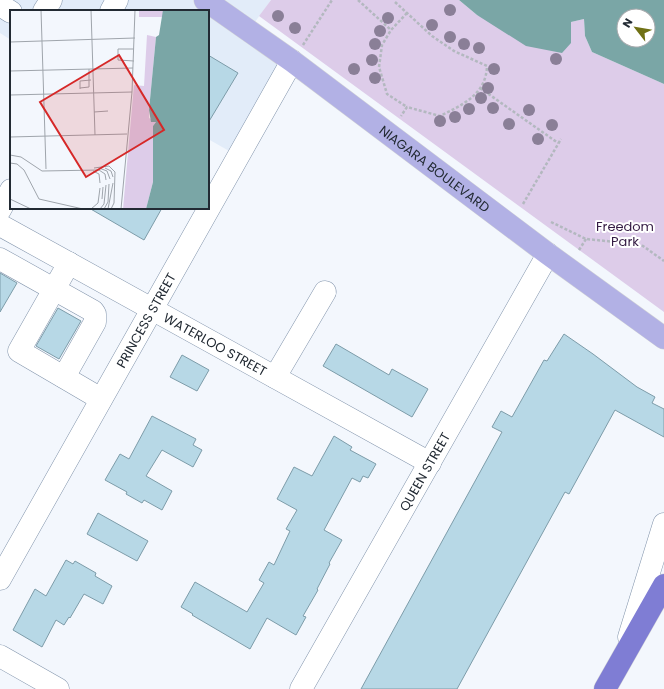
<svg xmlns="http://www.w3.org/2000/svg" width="664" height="689" font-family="Poppins,sans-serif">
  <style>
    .built { fill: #e2ecf9 }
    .green { fill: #ddcce9 }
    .water { fill: #7aa6a6; fill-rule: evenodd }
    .building { fill: #b7d8e6; stroke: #7d9ca9 }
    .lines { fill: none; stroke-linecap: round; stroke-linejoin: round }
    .minor-casing { stroke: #8395ac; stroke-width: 23 }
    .major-casing { stroke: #d3d4d6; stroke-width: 23 }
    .highway-casing { stroke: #d3d4d6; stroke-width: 23 }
    .path { stroke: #b3b8bf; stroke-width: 2.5; stroke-dasharray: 3 2; stroke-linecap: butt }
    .minor { stroke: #fff; stroke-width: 22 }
    .major { stroke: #b2b1e5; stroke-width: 22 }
    .highway { stroke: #7f7dd4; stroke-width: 22 }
    .tree { fill: #8a7f97 }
    .labels { text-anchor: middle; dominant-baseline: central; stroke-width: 4; stroke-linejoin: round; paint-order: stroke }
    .street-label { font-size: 13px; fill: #222a33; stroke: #fff }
    .park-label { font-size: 13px; fill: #351c44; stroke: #fff }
    .inset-road { fill: none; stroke: #9fa5ac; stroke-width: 1 }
    .view { fill: #d62828; fill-opacity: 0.15; stroke: #d62828; stroke-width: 2 }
    .inset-edge { fill: none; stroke: #222a33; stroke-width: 2 }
  </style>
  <rect width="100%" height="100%" fill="#f3f7fd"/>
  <polygon class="built" points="0,0 271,0 249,30 292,61 238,156 208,139 208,11 11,11 11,40 0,33"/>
  <polygon class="green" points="271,0 459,0 477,15 571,43 571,22 584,19 585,36 592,52 664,84 664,312 259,16"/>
  <path class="water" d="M459 0H664V84L592 52 585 36 584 19 571 22V43L562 53 526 46 477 15ZM624 16H648V40H624Z"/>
  <g class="building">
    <polygon points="208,55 238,73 208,123"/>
    <polygon points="89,208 162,208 144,240"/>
    <polygon points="0,273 17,283 0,312"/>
    <polygon points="58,308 81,321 59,359 36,346"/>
    <polygon points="564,334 593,354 637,387 655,397 652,403 664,409 664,437 615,410 569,494 565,492 457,689 361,689 502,432 492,427 501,411 512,417 544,360 547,361"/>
    <polygon points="336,344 389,375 392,369 428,389 412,417 323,366"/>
    <polygon points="182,355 209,370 197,391 170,377"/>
    <polygon points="152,416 196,439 193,445 202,450 193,467 162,450 146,476 172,491 162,510 144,500 142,503 126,494 127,492 105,480 120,454 129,459"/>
    <polygon points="334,436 352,447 350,450 376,464 368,478 363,476 360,482 352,478 324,530 342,540 329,563 330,564 317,589 318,590 303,616 306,617 296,635 267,618 250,649 192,615 193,614 181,607 195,582 247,612 264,583 259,580 269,562 274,565 290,531 286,529 297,510 277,499 294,467 312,476"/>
    <polygon points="98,513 148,541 137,561 87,534"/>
    <polygon points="66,560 73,564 75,561 96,573 95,576 112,586 103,604 84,594 70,618 69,617 64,625 56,620 42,647 13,630 35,589 46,596"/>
  </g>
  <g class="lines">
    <defs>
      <g id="minor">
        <polyline points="0,5 11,12"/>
        <polyline points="44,11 51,0"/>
        <polyline points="111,11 117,0"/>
        <polyline points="0,210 11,190"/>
        <path id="s1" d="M0 225 430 463"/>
        <polyline points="0,259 93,311 95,314 95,322 64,377"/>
        <polyline points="69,263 19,351 101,399"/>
        <polyline points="275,377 325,292"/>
        <path id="s2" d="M0 579 292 61"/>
        <polyline points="629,637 664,524"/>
        <polyline points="0,656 58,689"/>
        <path id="s3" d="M301 689 548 254"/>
      </g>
      <g id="major">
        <path id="s4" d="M205 0 292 61 548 254 664 338"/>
      </g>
      <polyline id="highway" points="605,689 664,585"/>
    </defs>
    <use href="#minor" class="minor-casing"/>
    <use href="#major" class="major-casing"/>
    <use href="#highway" class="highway-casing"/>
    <g class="path">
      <polyline points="358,0 391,30"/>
      <path d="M395 2 432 36 454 51 487 66C486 95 462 105 440 116L407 107 401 116"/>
      <polyline points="407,13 391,30 382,45 379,67 387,94 407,107"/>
      <polyline points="303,45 332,0"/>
      <polyline points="480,88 558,143"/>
      <polyline points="523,204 561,139"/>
      <polyline points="551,222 586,239 626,243 643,246 664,261"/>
      <polyline points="579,250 586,239"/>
    </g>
    <use href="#minor" class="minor"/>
    <use href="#major" class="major"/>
    <use href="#highway" class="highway"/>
  </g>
  <g class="tree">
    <circle cx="450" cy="10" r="6"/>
    <circle cx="278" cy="16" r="6"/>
    <circle cx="388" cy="18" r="6"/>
    <circle cx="432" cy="25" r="6"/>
    <circle cx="295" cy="28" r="6"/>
    <circle cx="380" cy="31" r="6"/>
    <circle cx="450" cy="37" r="6"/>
    <circle cx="375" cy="44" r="6"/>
    <circle cx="464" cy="44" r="6"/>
    <circle cx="479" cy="48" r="6"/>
    <circle cx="556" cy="59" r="6"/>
    <circle cx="372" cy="60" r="6"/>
    <circle cx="354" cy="69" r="6"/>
    <circle cx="494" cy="69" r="6"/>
    <circle cx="375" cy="78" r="6"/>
    <circle cx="488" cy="88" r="6"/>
    <circle cx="481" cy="98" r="6"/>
    <circle cx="493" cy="108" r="6"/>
    <circle cx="469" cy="109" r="6"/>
    <circle cx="529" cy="110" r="6"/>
    <circle cx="455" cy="117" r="6"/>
    <circle cx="440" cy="121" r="6"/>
    <circle cx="509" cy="124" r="6"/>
    <circle cx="552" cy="125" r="6"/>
    <circle cx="538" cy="139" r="6"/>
  </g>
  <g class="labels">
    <g class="street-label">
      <text stroke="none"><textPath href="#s4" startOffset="285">NIAGARA BOULEVARD</textPath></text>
      <text stroke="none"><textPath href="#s2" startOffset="297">PRINCESS STREET</textPath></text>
      <text stroke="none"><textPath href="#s1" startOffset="246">WATERLOO STREET</textPath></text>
      <text stroke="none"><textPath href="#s3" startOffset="250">QUEEN STREET</textPath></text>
    </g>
    <g class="park-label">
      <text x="625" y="226">Freedom<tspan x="625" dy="15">Park</tspan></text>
    </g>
  </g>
  <g transform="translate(10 10)">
    <rect width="199" height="199" fill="#f3f7fd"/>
    <path d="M129 0H153V7H129ZM137 25 146 27 139 100V108L146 112 143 116V172L136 199H113L124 75 134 76Z" fill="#ddcce9"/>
    <path d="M153 0H199V199H136L143 172V116L146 112H141L139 100 146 27 149 25Z" fill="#7aa6a6"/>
    <path class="inset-road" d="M31 0 36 159M81 0 85 125M0 32 125 28M124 51 108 50V39H124M0 61 123 58M70 78 79 77V59M70 79V71L81 70M0 85 122 82M84 102 98 101M0 127 117 124M0 145 11 147 32 161 89 160 95 164 96 170M0 153 7 154 14 160 29 189 73 199M84 158 99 156 105 162 104 193 101 199M89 158 97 161 100 169M95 158 101 161 103 167M83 161 89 164 90 173M0 189 21 199M92 189 93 177M81 199 88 193 90 178M90 199 94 194 96 175M94 199 98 192 99 174M98 199 103 173M111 199 122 82 125 0"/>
    <path class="view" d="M109 45 154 120 76 167 30 92Z"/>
    <rect width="199" height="199" class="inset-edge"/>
  </g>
  <g transform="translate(636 28) rotate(301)"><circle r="19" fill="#ffffff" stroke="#a7aaad"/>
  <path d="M0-3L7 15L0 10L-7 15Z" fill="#707115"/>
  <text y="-6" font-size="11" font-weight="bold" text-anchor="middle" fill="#222a33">N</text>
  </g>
</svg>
